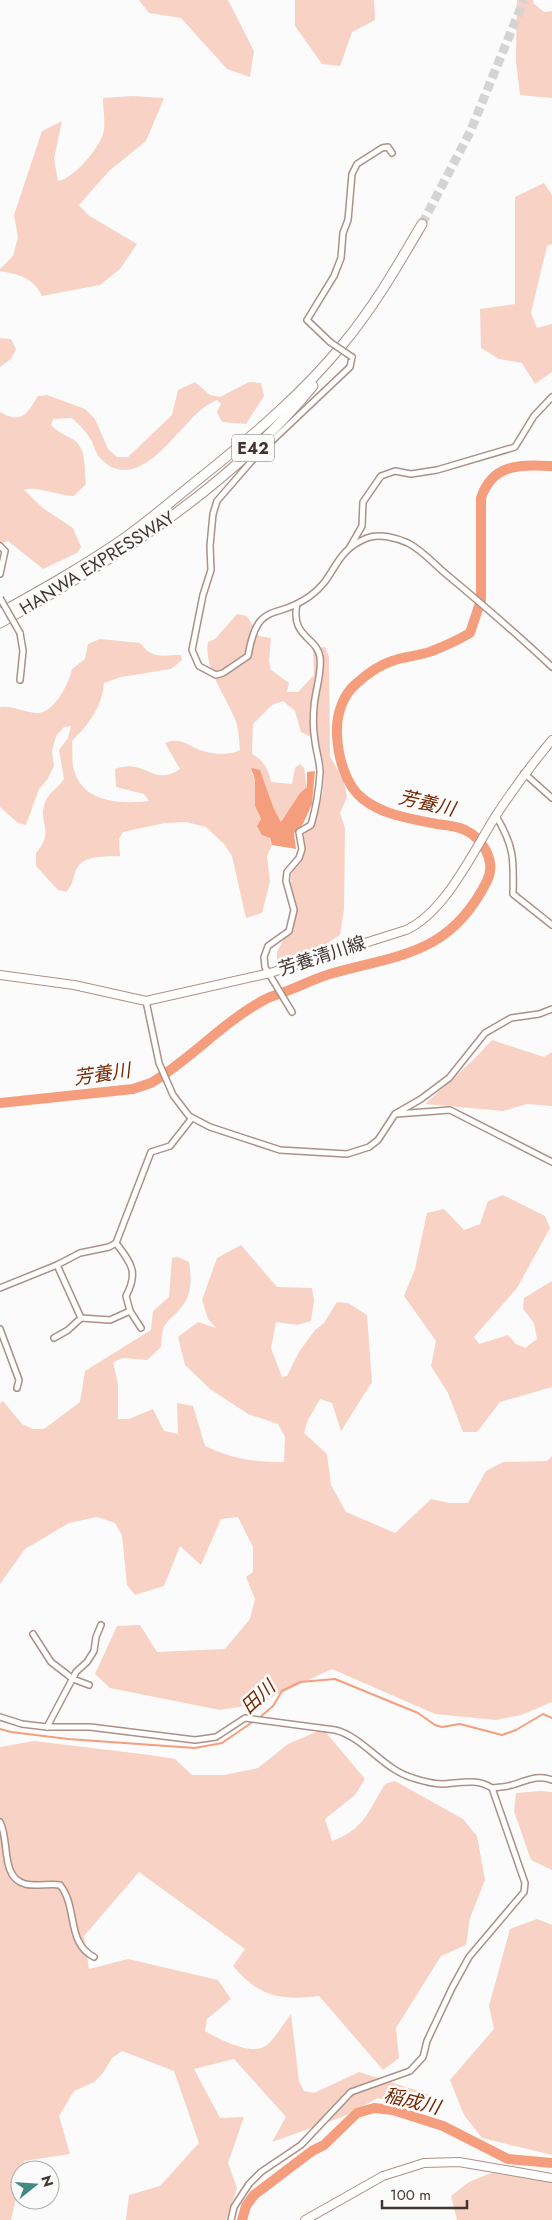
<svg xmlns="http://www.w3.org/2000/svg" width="552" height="2220" font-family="Jost,'Noto Sans JP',sans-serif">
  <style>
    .green { fill: #f8d2c4 }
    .water { fill: #f59e7e }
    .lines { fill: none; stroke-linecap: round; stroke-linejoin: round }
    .stream { stroke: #f59e7e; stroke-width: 2 }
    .river { stroke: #f59e7e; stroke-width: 10 }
    .motorway-tunnel { stroke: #d6d4d3; stroke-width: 9; stroke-dasharray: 9 4.5; stroke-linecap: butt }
    .minor-casing { stroke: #ab9187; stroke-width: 8 }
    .secondary-casing { stroke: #ab9187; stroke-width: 10 }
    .motorway-casing { stroke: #ab9187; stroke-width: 11 }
    .minor { stroke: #fff; stroke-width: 5 }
    .secondary { stroke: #fff; stroke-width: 8 }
    .motorway { stroke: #fff; stroke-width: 9 }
    .minor-bridge-casing { stroke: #ab9187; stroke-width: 8; stroke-linecap: butt }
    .minor-bridge { stroke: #fff; stroke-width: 5 }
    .labels { text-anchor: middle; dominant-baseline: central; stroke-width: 5; stroke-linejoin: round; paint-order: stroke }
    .shield { fill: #fbfbfb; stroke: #79716e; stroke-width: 1 }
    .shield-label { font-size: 16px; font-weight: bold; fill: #413632 }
    .street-label { font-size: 18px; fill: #413632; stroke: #fbfbfb }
    .water-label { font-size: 19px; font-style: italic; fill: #732802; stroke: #fbfbfb }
  </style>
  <rect width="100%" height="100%" fill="#fbfbfb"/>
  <g class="green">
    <polygon points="139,0 228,0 254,51 250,77 227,69 181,18 149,13"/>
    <polygon points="295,0 374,0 375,20 352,32 340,66 322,64 295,26"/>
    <polygon points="517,0 533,0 534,4 544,12 552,11 552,98 520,95 516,61"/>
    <path d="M133 96 164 98 146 141 109 171 79 205 88 215 137 244 120 269 100 285 42 296C34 278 18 274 0 271V269L13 256 18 237 14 215 42 131 62 121 54 159 58 181C73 179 98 150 103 134 106 124 103 109 103 98Z"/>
    <polygon points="544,183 552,195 552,244 547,246 531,313 537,328 552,324 552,372 535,384 522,363 499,359 481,348 480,309 515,304 515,197"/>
    <polygon points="0,338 11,339 16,349 11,359 0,367"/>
    <path d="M195 382 210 395 220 397 249 382 261 383 264 396 246 424 222 422 217 412 221 404 217 400C212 403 207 405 203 408 178 427 140 494 103 461 95 455 95 446 90 438 85 430 78 424 72 418L53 419 51 425C57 432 66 435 74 440 87 449 84 470 86 484L74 496C60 496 35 485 24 490L44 509 73 528 81 547 77 553 43 569 8 541 0 544V412C23 425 27 413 38 396L47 395 85 409 95 419 108 449 117 457H128L172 415 178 390Z"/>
    <path d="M237 614 247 616 259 636 271 638 269 661 271 670 289 683 287 692H298L314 675 313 648 325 647 329 657 330 756 344 782 347 797 340 813 345 828 344 909 340 935C320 947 302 965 277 959V952L296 915 290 887 293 862 305 833 316 821 323 791 324 766 317 740 301 732 295 711 283 701 272 705 253 724 252 754C263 760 269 769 271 782L292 784 295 768 300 764 304 768 307 787 300 793 281 822 274 809 263 778 251 772 255 780V806L272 845 267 856 270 881 262 913 246 918 232 856 224 844 206 827 186 822 165 823 123 832 119 839 120 856C105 857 84 854 76 870 73 878 73 885 66 892L58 890 36 866V853C56 830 36 822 46 800 49 793 60 786 64 779L59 750 68 738 71 726 64 727 56 736 52 751 54 766 47 780 39 789 26 825 18 823 0 807V707C13 705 25 713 38 713 55 712 69 683 72 669L85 659 88 644 100 639 140 643C153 660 162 655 181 655L182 660 171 669 121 677 104 683C102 707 89 724 72 741 73 751 71 764 75 773 85 803 121 804 149 801L144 794 116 787 115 769C146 757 152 788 180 769L165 743C181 737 187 745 200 750 211 754 230 756 240 750 239 741 239 731 236 722 228 699 203 668 208 642L215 639Z"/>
    <polygon points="492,1040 544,1057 552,1052 552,1106 527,1104 503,1111 425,1104 472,1061"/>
    <polygon points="503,1195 545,1216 550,1228 517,1288 474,1337 479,1344 508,1335 516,1344 525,1348 537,1339 534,1323 523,1309 524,1298 552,1281 552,1387 500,1402 477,1432 463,1432 448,1393 431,1366 436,1341 404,1296 415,1269 427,1213 444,1209 464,1230 480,1224 488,1201"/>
    <path d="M241 1245 277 1287 312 1288 314 1301 311 1321 297 1325 276 1322 271 1348 282 1377 287 1376 299 1352 315 1330 324 1323 337 1302 348 1303 367 1315 372 1382 341 1431 332 1403 320 1399 308 1420 304 1433 327 1454 331 1485 346 1512 395 1533 431 1499 449 1503H468L486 1471 503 1462 547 1461 552 1456V1702L521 1715 496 1720 435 1714 332 1669 257 1704 220 1710 110 1688 95 1674 117 1626 140 1625 157 1652 225 1649 250 1619 255 1599 246 1577 253 1572V1547L238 1517 221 1519 201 1565 180 1546 164 1586 135 1595 127 1585 122 1535 115 1523 97 1517 69 1523 25 1549 0 1584V1403L3 1401 22 1424 33 1429H44L80 1402 85 1371 151 1330 153 1311 169 1297 172 1258 178 1257 189 1262C192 1279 192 1297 179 1310 174 1316 167 1320 164 1327 161 1333 162 1341 161 1347L147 1360 123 1358 113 1362 118 1384V1419H129L153 1409 164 1431 178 1434 177 1403 193 1406 205 1446C233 1459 253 1462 284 1462L285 1437 278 1424 248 1414 210 1389 185 1365 178 1337 198 1322 216 1328 208 1319 202 1300 217 1258Z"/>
    <path d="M323 1729 365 1779 355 1795 325 1819 332 1841C364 1830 369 1810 385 1784L395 1781 463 1819 477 1836 485 1880 470 1918 466 1945 441 1956 396 2028 399 2058 383 2070 319 1996C280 2001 258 1996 233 1966L245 1949 139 1872 84 1936 89 1969 128 1959 218 1980 231 1999 207 2019 205 2031C219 2039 252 2057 267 2045 276 2037 284 2023 291 2014L299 2081 304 2091 314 2093 359 2072 428 2094 434 2112 378 2098 342 2117 272 2142 286 2117 234 2059 194 2069 220 2118 244 2117 228 2163 237 2188 226 2220H126L129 2195 160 2186 199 2143 174 2071 122 2051 112 2058 103 2073 94 2082 74 2091 59 2116 70 2154 24 2161 22 2170H20V2181L11 2220H0V1747L34 1741 150 1755 175 1759 192 1775H224L258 1768 288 1744Z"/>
    <polygon points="541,1791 552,1792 552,1870 531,1860 514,1811 516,1793"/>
    <polygon points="537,1919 552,1925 552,2155 482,2138 464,2115 450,2080 494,2029 489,2006 510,1929"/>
    <polygon points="498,2170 552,2179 552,2220 457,2220 451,2196 469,2182"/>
  </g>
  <polygon class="water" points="251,768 260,770 274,809 281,822 300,793 307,787 307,772 315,771 312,804 303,824 294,833 296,849 272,845 270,838 262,835 257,826 261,819 255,806 255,780"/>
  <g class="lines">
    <g class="stream">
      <polyline points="258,1719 273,1706 282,1691 300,1682 335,1679 418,1713 435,1725 442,1727 460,1724 502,1735 516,1730 543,1714 552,1718"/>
      <polyline points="0,1729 11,1732 68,1739 195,1748 222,1743 254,1721"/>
    </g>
    <g class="river">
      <path d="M0 1103 133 1089 151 1083C191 1059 223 1022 264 1000 273 995 283 993 292 989 304 984 317 978 330 974 400 954 450 955 487 881 497 861 482 838 465 830 457 826 446 825 437 824 411 819 383 815 363 799 345 785 338 756 337 735 336 716 342 695 357 683 367 674 380 665 392 661 405 656 420 656 432 651 445 646 458 640 470 633L481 600V498C493 463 520 465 552 466"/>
      <polyline points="242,2220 246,2206 254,2195 312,2151 324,2145 357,2113 374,2108 393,2110 443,2126 508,2159 552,2163"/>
    </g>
    <polyline class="motorway-tunnel" points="422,224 470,132 524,0"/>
    <defs>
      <g id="minor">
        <polyline points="330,342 307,320 334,276 341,258 343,233 348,220 352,174 357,164 382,148 388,147 392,153"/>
        <path d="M352 357 350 367 256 456 217 501 213 514 210 546 211 570 203 595 192 650 199 666 216 675 223 673 248 656C258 598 275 622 310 596 337 577 332 552 367 538 379 533 397 538 408 543 422 550 434 564 446 574 482 604 518 635 552 667"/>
        <polyline points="0,546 5,551 0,574"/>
        <polyline points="350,547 362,526 363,502 381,476 395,471 411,474 437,470 515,447 534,416 552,397"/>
        <polyline points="20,633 23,651 20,680"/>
        <polyline points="524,773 552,798"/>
        <path d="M496 816C514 846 514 859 513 894L552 925"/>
        <polyline points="146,1001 159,1063 173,1095 189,1116 210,1127 280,1150 347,1154 369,1147 378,1140 395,1114 421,1099 449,1078 485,1033 511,1018 539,1014 552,1009"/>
        <path d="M292 1012 265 967 264 957 268 946 289 931 294 910 286 881 287 872 299 858 302 849 299 832 311 825C316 808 319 790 320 772 320 762 316 751 315 741 313 730 313 718 314 707 315 690 322 675 320 657 317 637 290 637 297 604"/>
        <polyline points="396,1114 450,1110 552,1162"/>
        <path d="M57 1265 81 1318 110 1320 130 1311 126 1296C139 1272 131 1263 116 1243"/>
        <polyline points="0,1288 57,1265 80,1253 109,1247 116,1243 151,1152 170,1146 192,1118"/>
        <polyline points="130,1311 141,1328"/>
        <polyline points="0,1329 19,1380 17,1388"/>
        <polyline points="54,1338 68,1330 81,1318"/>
        <polyline points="33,1634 51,1662 73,1679 89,1685"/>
        <path d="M0 1717 22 1724 47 1727H90L195 1740 216 1737 245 1718 335 1730C364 1737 382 1769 413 1778 422 1781 434 1784 443 1784 460 1783 477 1778 492 1788L525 1883 524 1892 469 1957 452 1988 427 2041 423 2057 410 2071 351 2092 301 2145 261 2172 249 2184 234 2207 231 2220"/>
        <polyline points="47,1727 76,1672 87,1662 94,1651 96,1637 101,1625"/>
        <path d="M492 1788C499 1787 506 1787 512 1785 526 1781 538 1774 552 1780"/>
        <path d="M0 1822C10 1841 0 1877 25 1884 37 1887 49 1883 60 1885 78 1907 66 1943 94 1957"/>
      </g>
      <g id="secondary">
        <path d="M0 975 74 985 146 1001 270 973 406 930C446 912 473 851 497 814 514 788 532 764 552 740"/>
        <polyline points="305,2220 383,2176 424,2163 459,2162 552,2178"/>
      </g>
      <g id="motorway">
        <path d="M0 613C43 589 86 565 126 537 155 516 181 493 209 471 257 432 304 392 343 344 374 307 398 265 422 224"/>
        <path d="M0 623C115 559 228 489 313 386"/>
      </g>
    </defs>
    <use href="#minor" class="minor-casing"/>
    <use href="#secondary" class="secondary-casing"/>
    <use href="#motorway" class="motorway-casing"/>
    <use href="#minor" class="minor"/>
    <use href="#secondary" class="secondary"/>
    <use href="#motorway" class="motorway"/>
    <defs>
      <g id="minor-bridge">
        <polyline points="330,342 352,357"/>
        <polyline points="0,598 20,633"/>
      </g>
    </defs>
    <use href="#minor-bridge" class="minor-bridge-casing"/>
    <use href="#minor-bridge" class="minor-bridge"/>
  </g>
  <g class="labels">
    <rect class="shield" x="232" y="434.5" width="42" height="27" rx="4"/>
    <g class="shield-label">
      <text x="253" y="448">E42</text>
    </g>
    <g class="street-label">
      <text transform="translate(97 563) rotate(-32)">HANWA EXPRESSWAY</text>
      <text transform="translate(322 956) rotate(-18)">芳養清川線</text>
    </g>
    <g class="water-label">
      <text transform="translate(427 803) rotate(13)">芳養川</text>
      <text transform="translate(102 1074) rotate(-8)">芳養川</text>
      <text transform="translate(258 1697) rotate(-43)">田川</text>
      <text transform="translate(412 2101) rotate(14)">稲成川</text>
    </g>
  </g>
  <g transform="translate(35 2185) rotate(73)"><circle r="24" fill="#fbfbfb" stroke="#b1acab"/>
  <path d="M0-4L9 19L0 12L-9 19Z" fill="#428986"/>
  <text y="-8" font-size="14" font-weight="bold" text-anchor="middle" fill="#413632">N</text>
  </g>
  <path d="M382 2200v8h85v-8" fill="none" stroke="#413632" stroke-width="2.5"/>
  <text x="390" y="2200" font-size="15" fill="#413632" stroke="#fbfbfb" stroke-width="4" paint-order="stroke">100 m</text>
</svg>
